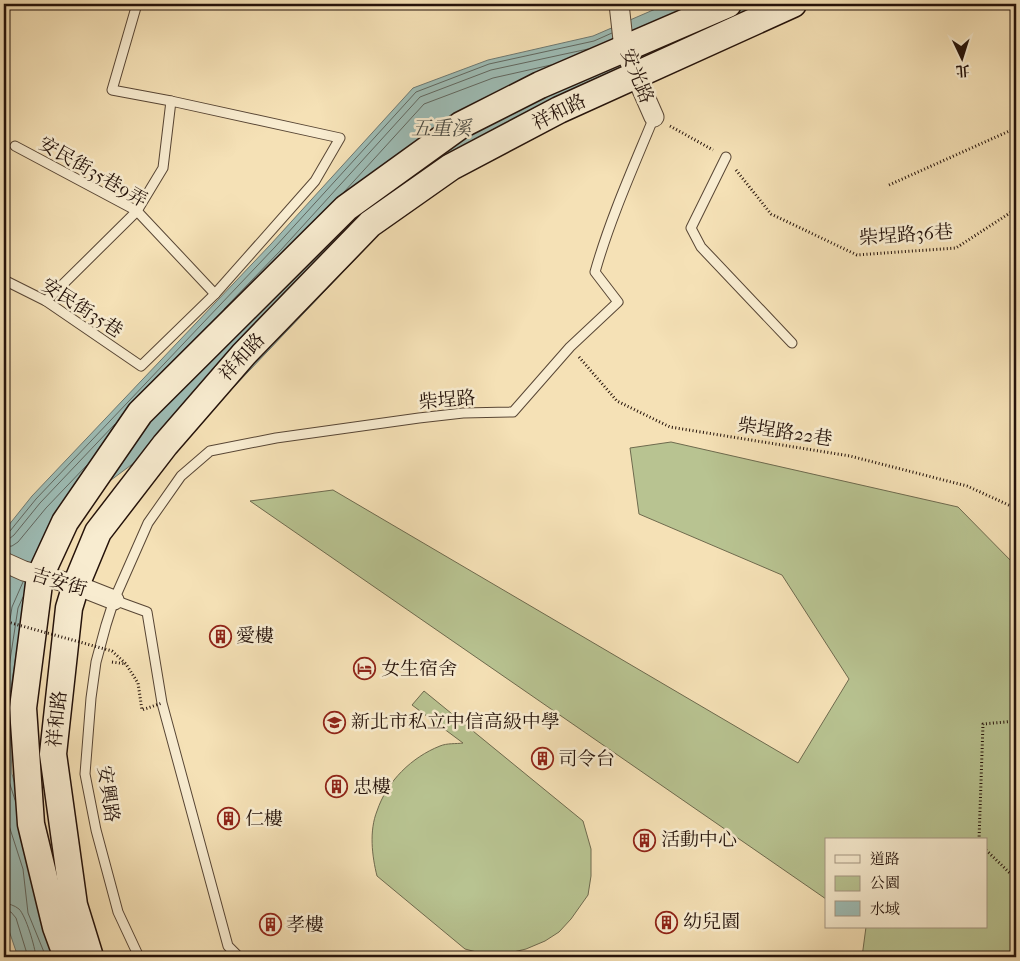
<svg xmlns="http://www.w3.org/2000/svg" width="1020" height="961" font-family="'IM FELL French Canon','Noto Serif TC',serif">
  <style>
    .green { fill: #b8c391; stroke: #6e6a4e }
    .water { fill: #9dbcb5; stroke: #6d7871 }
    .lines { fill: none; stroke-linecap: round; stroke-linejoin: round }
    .shore { stroke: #606760; stroke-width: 1 }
    .lane-casing { stroke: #584635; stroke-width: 11 }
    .street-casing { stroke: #584635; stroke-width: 21 }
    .secondary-casing { stroke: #24120a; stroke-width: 29 }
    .path { stroke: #24120a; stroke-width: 3; stroke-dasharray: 1 2.5; stroke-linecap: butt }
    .lane { stroke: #f8ecd0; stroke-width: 9 }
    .street { stroke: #f8ecd0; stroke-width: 19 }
    .secondary { stroke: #f8ecd0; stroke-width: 26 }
    .path-bridge { stroke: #24120a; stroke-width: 3; stroke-dasharray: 1 2.5; stroke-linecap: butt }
    .labels { text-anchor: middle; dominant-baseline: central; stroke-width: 5; stroke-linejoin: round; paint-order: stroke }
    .street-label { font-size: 19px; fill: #24120a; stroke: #f8ecd0 }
    .poi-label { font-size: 19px; fill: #24120a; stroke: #f8ecd0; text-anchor: start }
    .water-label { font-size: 20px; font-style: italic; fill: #4e4e46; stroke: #f8ecd0 }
  </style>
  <rect width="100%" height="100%" fill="#f5e1b6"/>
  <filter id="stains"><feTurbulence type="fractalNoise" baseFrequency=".004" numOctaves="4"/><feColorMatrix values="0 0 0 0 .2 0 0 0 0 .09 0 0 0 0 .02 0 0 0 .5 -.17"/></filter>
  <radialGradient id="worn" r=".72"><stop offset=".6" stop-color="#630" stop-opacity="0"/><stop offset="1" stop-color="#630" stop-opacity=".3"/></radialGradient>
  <g class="green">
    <polygon points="671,442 958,507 1016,566 1016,957 862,957 866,927 986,927 986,840 826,840 826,899 250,501 333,490 798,763 849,679 782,575 639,514 630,448"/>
    <path d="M424 691 583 821 591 849V876L588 895 571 919 559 932 545 941 526 949 505 954 488 955 465 949 377 876C372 856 369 831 377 811 387 781 412 757 440 746 447 743 456 744 463 743L412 705Z"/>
  </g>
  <polygon class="water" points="667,4 806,4 505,148 417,194 229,392 107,483 23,609 9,701 12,774 66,957 18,957 4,916 4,531 32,496 271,244 413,88 488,60 593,36"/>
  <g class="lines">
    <g class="shore">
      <polyline points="344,192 424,104 493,78 551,65"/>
      <polyline points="224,309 280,251 420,97 491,70 588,49"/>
      <polyline points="4,533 10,531 36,499 275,247 416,92 489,64 594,41 612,33"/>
      <polyline points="4,539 9,539 14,535 40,503 115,424"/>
      <polyline points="4,547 12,546 18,542 46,508 87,465"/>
      <polyline points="4,658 12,607 23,582"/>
      <polyline points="4,700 18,608 23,597"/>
      <polyline points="4,703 7,775 15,800"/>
      <polyline points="4,810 23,869 28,913 46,957"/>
      <path d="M4 903C9 904 14 905 19 909 26 916 35 947 36 957"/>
      <polyline points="4,911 11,912 16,918 28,957"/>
    </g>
    <defs>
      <g id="lane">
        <polyline points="15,146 137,211 215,294"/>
        <polyline points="726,157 691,228 701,247 792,343"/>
        <polyline points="4,280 46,301 141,366 215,294 315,181 340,138 171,101"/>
        <polyline points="46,301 137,211 163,168 171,101 112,90 137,4"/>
        <polyline points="114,600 147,612 162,703 228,946 239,957"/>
        <path d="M139 957 118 912 96 830 85 774 91 698 96 662 106 625 114 600 148 523 181 476 210 451 276 438 419 418 463 413 513 412 570 347 618 302 595 272C610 219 633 168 654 117"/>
      </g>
      <g id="street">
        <polyline points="619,4 624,49 654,117"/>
        <polyline points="4,562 24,571 76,585 114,600"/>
      </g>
      <g id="secondary">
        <polyline points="67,957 56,927 31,824 23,708 40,576 65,522 140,413 346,208 461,125 540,85 728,4"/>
        <polyline points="90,957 74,905 53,754 69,608 76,585 98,532 165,445 244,354 370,224 451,167 559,110 793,4"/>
      </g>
    </defs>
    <use href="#lane" class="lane-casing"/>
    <use href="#street" class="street-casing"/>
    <use href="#secondary" class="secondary-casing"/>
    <g class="path">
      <polyline points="670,126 713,150"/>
      <polyline points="736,170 771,214 857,255 956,248 1016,209"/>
      <polyline points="889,185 1016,128"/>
      <polyline points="579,357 617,401 670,427 850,456 967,486 1013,507 1016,511"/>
      <polyline points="112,662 126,664"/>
      <polyline points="979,840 983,724 1016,721"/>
      <polyline points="986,850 1016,879"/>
    </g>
    <use href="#lane" class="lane"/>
    <use href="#street" class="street"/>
    <use href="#secondary" class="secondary"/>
    <polyline class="path-bridge" points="4,621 112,651 126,664 138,683 142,710 162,703"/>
  </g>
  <defs>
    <symbol id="building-ring" viewBox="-11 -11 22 22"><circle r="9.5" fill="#f8ecd0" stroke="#8f2418" stroke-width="1.5"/><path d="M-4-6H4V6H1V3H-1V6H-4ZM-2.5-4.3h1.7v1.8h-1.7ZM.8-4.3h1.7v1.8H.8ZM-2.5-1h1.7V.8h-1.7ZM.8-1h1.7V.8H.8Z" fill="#8f2418"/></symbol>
    <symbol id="hotel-ring" viewBox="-11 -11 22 22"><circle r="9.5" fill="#f8ecd0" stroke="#8f2418" stroke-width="1.5"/><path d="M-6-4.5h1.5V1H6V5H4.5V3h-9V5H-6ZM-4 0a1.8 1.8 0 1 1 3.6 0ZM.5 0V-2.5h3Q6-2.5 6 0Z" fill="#8f2418"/></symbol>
    <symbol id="school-ring" viewBox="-11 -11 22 22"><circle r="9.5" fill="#f8ecd0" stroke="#8f2418" stroke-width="1.5"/><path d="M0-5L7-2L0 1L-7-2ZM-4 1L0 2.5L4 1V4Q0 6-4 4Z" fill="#8f2418"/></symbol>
  </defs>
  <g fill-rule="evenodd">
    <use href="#building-ring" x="208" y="624" width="25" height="25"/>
    <use href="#hotel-ring" x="352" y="656" width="25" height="25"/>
    <use href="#school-ring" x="322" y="710" width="25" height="25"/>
    <use href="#building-ring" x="530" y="746" width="25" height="25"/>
    <use href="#building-ring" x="324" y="774" width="25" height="25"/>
    <use href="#building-ring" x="216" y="806" width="25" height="25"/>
    <use href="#building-ring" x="632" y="828" width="25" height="25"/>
    <use href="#building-ring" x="654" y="910" width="25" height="25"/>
    <use href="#building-ring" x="258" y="912" width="25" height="25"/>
  </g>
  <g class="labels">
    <g class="street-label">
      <text transform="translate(637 76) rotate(68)">安光路</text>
      <text transform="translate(559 112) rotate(-26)">祥和路</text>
      <text transform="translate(93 172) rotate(30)">安民街35巷9弄</text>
      <text transform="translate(906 235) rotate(-4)">柴埕路36巷</text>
      <text transform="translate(82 308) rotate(33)">安民街35巷</text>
      <text transform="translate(242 357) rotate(-47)">祥和路</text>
      <text transform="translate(447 400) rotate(-5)">柴埕路</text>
      <text transform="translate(785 432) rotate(9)">柴埕路22巷</text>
      <text transform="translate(59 582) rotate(17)">吉安街</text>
      <text transform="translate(57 719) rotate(-84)">祥和路</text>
      <text transform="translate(108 794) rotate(82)">安興路</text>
    </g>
    <g class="poi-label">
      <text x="236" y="636">愛樓</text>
      <text x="381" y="669">女生宿舍</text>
      <text x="351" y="722">新北市私立中信高級中學</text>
      <text x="558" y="759">司令台</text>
      <text x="353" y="787">忠樓</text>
      <text x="245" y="819">仁樓</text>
      <text x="661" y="840">活動中心</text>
      <text x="683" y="922">幼兒園</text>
      <text x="286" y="925">孝樓</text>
    </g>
    <g class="water-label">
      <text x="441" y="128">五重溪</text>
    </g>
  </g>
  <rect width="1020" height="961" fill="none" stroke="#f5e1b6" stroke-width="20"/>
  <rect x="5" y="5" width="1010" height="951" fill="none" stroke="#24120a" stroke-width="2.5"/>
  <rect x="10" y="10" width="1000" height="941" fill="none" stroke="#24120a"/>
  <rect x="825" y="838" width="162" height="90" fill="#f8ecd0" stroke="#a39581"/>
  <rect x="835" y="855" width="25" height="8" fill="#f8ecd0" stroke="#a39581"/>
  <text x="870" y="864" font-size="15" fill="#24120a">道路</text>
  <rect x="835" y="876" width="25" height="15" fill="#b8c391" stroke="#a39581"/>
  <text x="870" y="888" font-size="15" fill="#24120a">公園</text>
  <rect x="835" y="901" width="25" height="15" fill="#9dbcb5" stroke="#a39581"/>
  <text x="870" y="914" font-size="15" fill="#24120a">水域</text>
  <g transform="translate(962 58) rotate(176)" stroke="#f8ecd0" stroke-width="4" paint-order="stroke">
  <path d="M0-4L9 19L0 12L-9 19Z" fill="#24120a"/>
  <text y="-8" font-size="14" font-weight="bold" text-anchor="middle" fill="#24120a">北</text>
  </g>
  <rect width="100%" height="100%" filter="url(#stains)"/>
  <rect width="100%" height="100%" fill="url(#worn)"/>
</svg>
